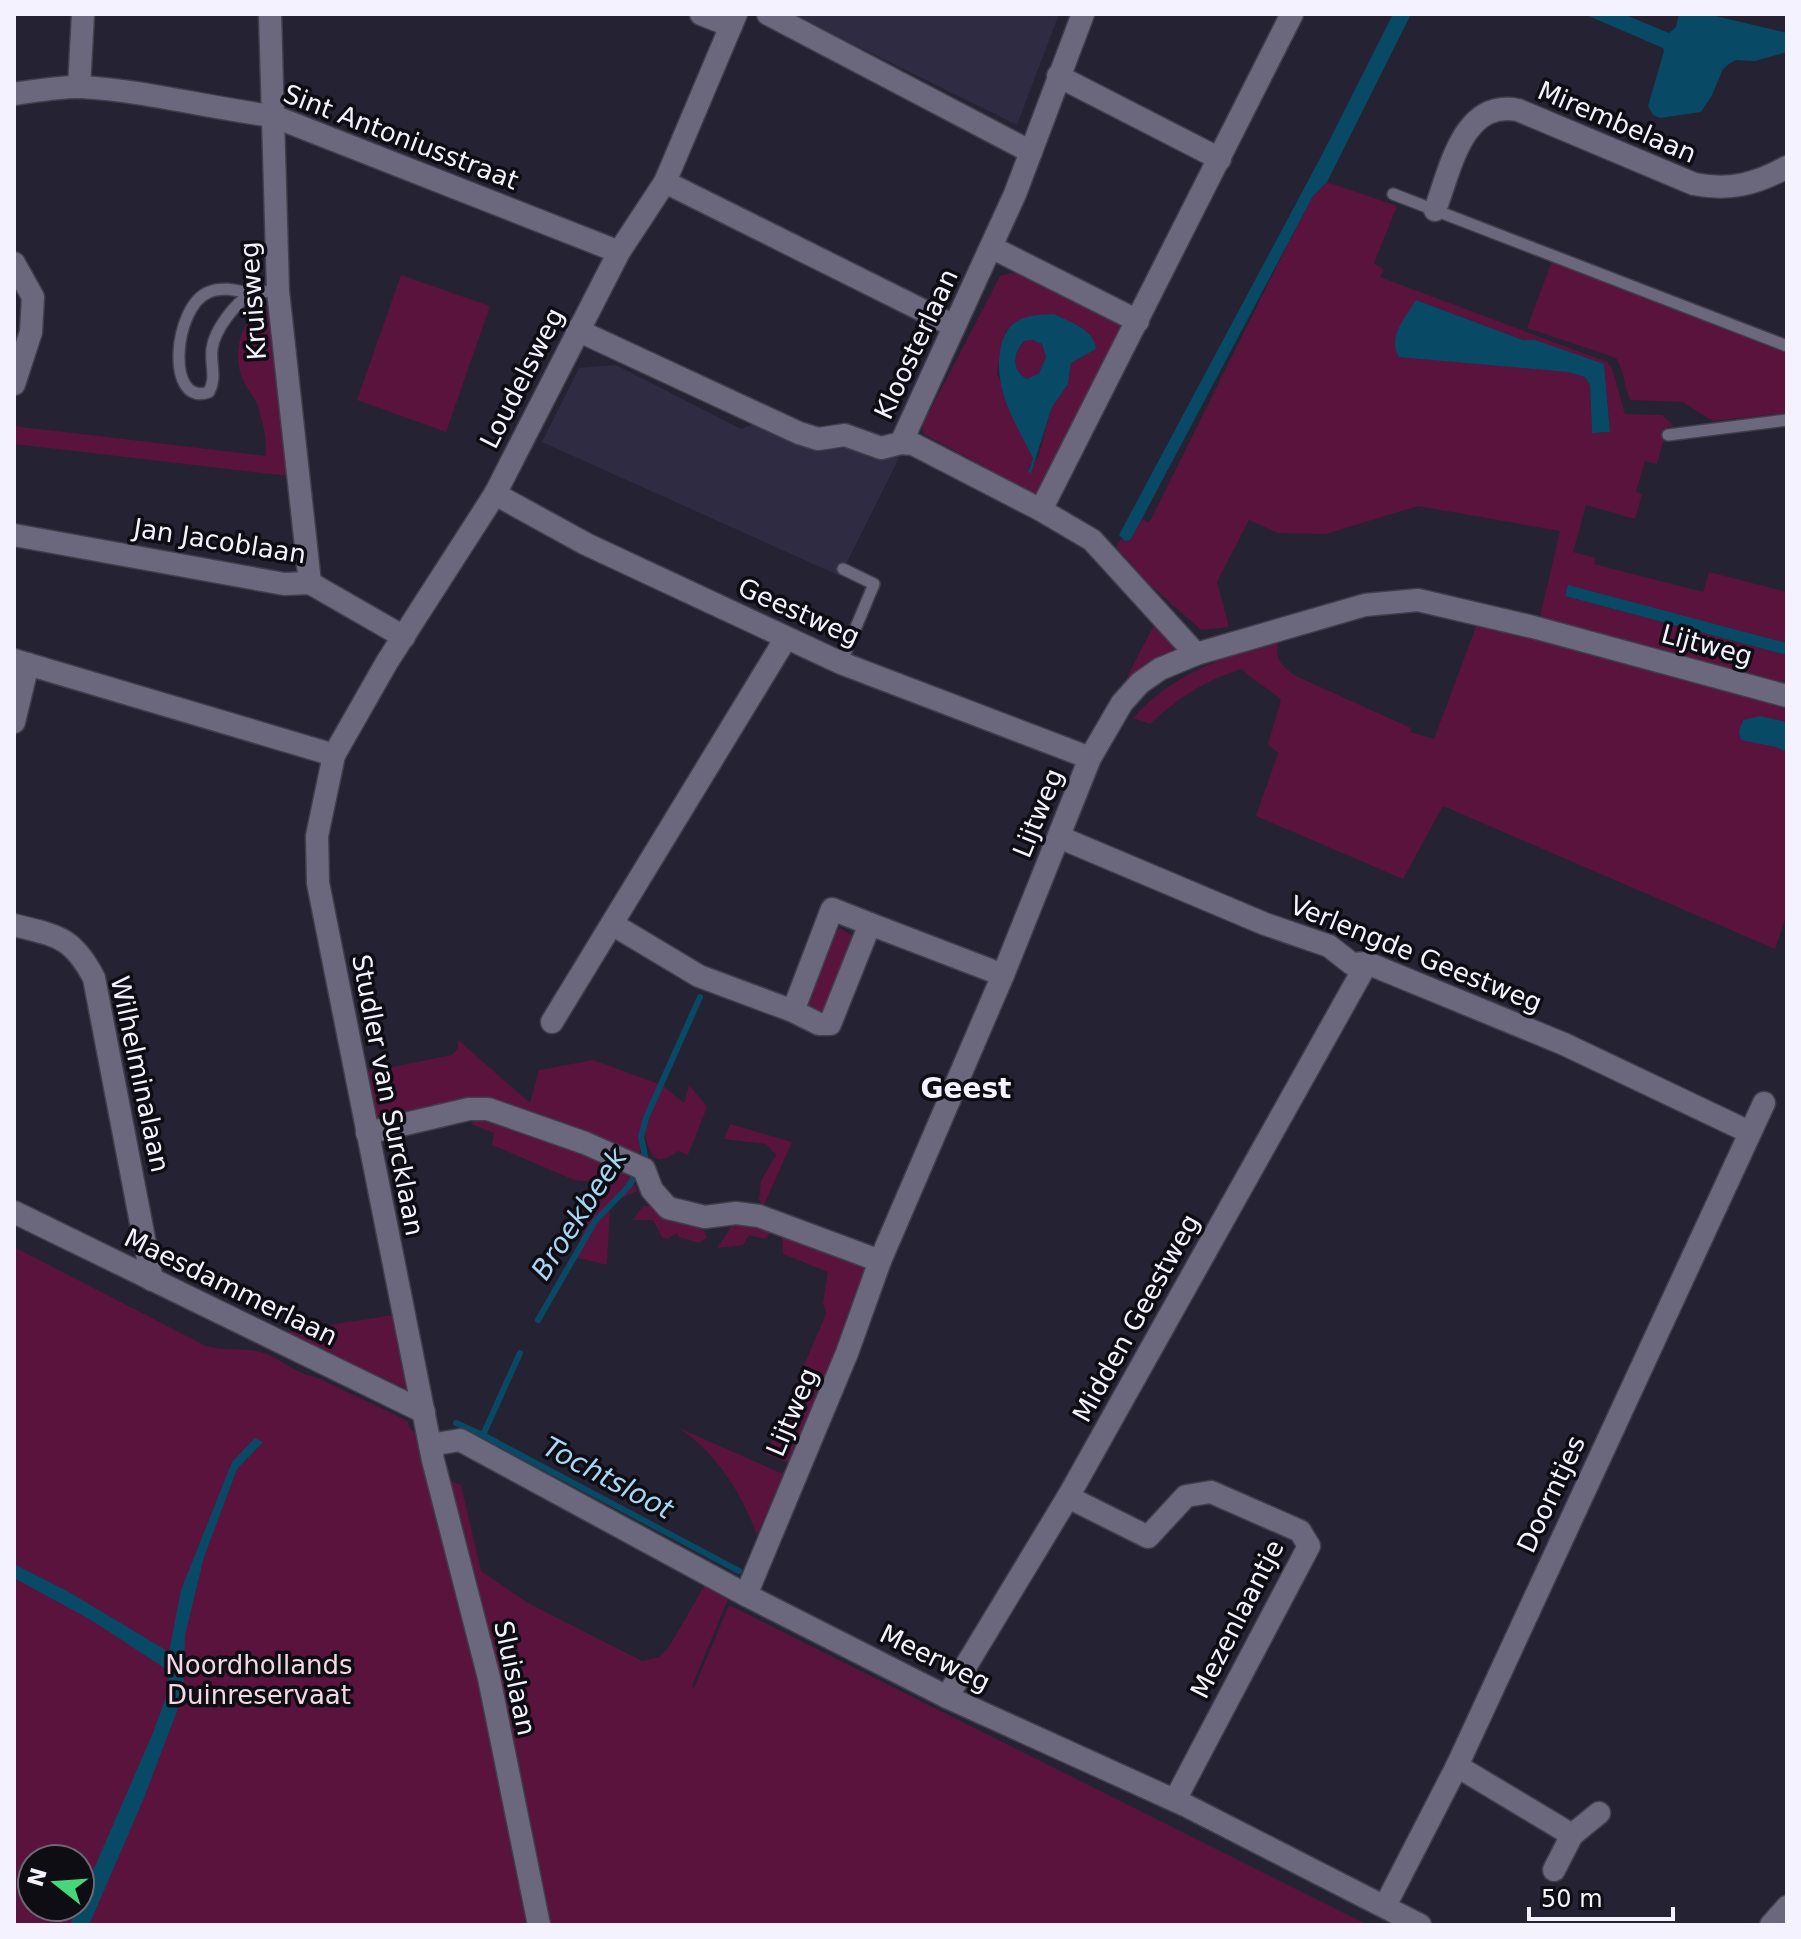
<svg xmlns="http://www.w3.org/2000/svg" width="1801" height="1939" font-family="'DejaVu Sans',sans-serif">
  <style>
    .built { fill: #2f2b42 }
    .green { fill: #59133d; fill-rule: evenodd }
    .water { fill: #084966; fill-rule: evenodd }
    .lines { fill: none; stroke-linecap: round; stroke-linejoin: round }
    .stream { stroke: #084966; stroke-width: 6 }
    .lane-casing { stroke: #413e4c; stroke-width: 14 }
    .street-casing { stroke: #413e4c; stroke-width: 25 }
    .lane { stroke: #6b687d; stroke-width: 11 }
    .street { stroke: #6b687d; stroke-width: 22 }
    .labels { text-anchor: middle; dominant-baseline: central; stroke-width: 7; stroke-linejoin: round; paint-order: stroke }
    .street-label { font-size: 26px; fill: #f4f2fe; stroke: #0e0d14 }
    .park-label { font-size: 26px; fill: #f2d8e4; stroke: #0e0d14 }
    .neighbourhood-label { font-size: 28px; font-weight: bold; fill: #f4f2fe; stroke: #0e0d14 }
    .water-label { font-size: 28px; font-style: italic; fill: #a8d7f4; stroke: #0e0d14 }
  </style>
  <rect width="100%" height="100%" fill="#252233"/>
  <g class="built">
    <polygon points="792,14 1059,14 1017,125"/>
    <polygon points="616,365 741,429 759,422 855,446 884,458 899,458 840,576 542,442 579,368"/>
  </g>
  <g class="green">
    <path d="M1327 182 1397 206 1374 263 1384 270 1380 277 1607 362 1612 368 1625 414 1662 415 1674 426 1667 427 1657 464 1645 461 1636 492 1642 494 1635 519 1586 505 1573 552 1595 558 1594 564 1703 592 1709 572 1787 592V643L1569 586 1565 596 1787 655V688L1539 621 1560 531 1418 506 1326 534 1278 533 1249 520 1217 582 1229 627 1201 630 1146 581 1116 547 1121 539 1125 541 1142 519 1149 523 1288 244 1313 196ZM1416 300 1523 340 1604 364 1610 432 1592 433 1590 385 1585 377Z"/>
    <path d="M1552 261 1787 352V413L1713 421 1682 402 1630 400C1624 386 1624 369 1616 358L1527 328Z"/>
    <path d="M1016 272 1120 323 1123 330 1040 491 1035 494 924 434 922 426 1000 276ZM1006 330 1096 349 1071 363 1068 384 1052 406 1038 457 1028 471 1033 458 997 373Z"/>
    <polygon points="401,275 490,306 446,432 357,400"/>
    <path d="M266 305 289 476 14 444V426L266 456C266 439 264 424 258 407 255 397 247 390 243 380 231 355 241 316 266 305Z"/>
    <path d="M1033 340 1042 344 1046 357 1039 373 1027 379C1011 371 1013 353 1024 341Z"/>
    <polygon points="1156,621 1186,650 1121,689"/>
    <path d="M1478 621 1787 705V914L1775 949 1443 806 1403 879 1256 816 1278 753 1268 744 1281 700C1269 688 1254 682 1242 669 1205 680 1178 698 1150 724L1133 718C1172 674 1223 657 1278 641 1275 660 1281 666 1296 676L1411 728 1410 732 1434 739Z"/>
    <polygon points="840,928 857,939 824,1014 806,1009 806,1000 833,935"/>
    <path d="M458 1040 530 1103 539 1070 593 1060 662 1085 684 1103 689 1085 707 1107 688 1155 678 1151C654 1168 651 1157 645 1135L636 1161 489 1105 378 1124 367 1072 452 1055 458 1048Z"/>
    <polygon points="486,1113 628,1167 637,1191 610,1204 607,1265 574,1257 595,1200 592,1182 574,1180 492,1145 494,1133 471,1124"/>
    <polygon points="730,1124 792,1142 764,1205 759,1200 761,1181 776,1155 766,1144 724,1139"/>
    <polygon points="643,1206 655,1206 703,1227 707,1238 699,1243 679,1237 677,1233 667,1239 662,1237 653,1220 633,1220"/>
    <polygon points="734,1222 773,1230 765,1239 749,1235 743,1245 717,1248"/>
    <polygon points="782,1230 870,1267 788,1463 766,1454 826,1314 823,1303 828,1272 783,1254"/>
    <path d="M14 1247 206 1346C223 1351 240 1348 257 1351 279 1356 295 1374 316 1377L408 1421 410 1429 418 1434 426 1472 461 1485 481 1571 528 1603 642 1661 660 1657 670 1645 706 1583 729 1597 692 1686 694 1688 729 1605 1368 1925H14ZM32 1859H80V1907H32Z"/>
    <polygon points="393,1315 409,1390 285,1332"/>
    <path d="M679 1428 783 1474 757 1535C741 1492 717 1454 679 1428Z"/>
  </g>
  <g class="water">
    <polygon points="1393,14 1411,14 1327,182 1313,196 1138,526 1130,540 1125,541 1119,535 1324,151"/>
    <polygon points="1584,14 1623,14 1669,33 1676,27 1679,14 1707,14 1787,33 1787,52 1755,61 1736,60 1729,64 1723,69 1712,95 1701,112 1660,118 1653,115 1648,106 1664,51 1663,48"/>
    <path d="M1416 300 1523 340H1535L1604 364 1610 432 1592 433 1590 385 1585 377 1568 372 1399 357C1387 337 1405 318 1416 300Z"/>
    <path d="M1054 314C1071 323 1094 329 1096 349L1071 363 1068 384 1052 407 1031 473 1028 472 1033 458C1015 422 992 388 1001 346 1008 317 1028 315 1054 314ZM1033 340 1042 344 1046 357 1039 373 1027 379C1011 370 1013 353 1024 341Z"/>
    <polygon points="1568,585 1787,643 1787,655 1565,596"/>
    <polygon points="1760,716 1787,722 1787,752 1776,747 1741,740 1739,731 1743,720"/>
    <polygon points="255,1438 263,1442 237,1469 204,1557 185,1635 183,1695 144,1798 89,1925 70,1925 77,1907 80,1907 80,1901 152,1735 168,1692 169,1671 91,1620 14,1578 14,1564 69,1592 169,1652 181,1590 232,1462"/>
  </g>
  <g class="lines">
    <g class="stream">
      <polyline points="538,1320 595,1221 629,1186 645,1156 641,1137 646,1118 700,997"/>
      <polyline points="456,1423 483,1435 739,1571"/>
      <polyline points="483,1435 520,1353"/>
    </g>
    <defs>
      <g id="lane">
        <polyline points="1393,194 1787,346"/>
        <path d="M253 294C239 291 223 286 209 292 173 306 165 408 209 392 217 377 210 365 212 349 214 331 235 302 252 294 259 291 270 292 278 291"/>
        <polyline points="1668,435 1787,420"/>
        <polyline points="841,663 874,584 843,569"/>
      </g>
      <g id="street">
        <polyline points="270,14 278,291 310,583"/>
        <polyline points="701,14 731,26"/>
        <polyline points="768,14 1031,152"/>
        <polyline points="1058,76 1220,159"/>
        <polyline points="79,87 83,14"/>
        <path d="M14 94C36 91 60 86 82 87 147 91 209 108 273 116L619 252"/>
        <polyline points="665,182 954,326"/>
        <path d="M1435 210C1450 171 1462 99 1518 110L1694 184C1730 191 1756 184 1787 167"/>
        <polyline points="991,247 1138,321"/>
        <polyline points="14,263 33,297 31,332 14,384"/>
        <polyline points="577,330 799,433 818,439 845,435 881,448 901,443 913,444 1041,510 1092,540 1196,654"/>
        <polyline points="901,443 1015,194 1083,14"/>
        <polyline points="495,494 586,544 841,663 1090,758"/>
        <polyline points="1041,510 1292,14"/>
        <polyline points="14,535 284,584 310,583 404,637"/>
        <polyline points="14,660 334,755"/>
        <polyline points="14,722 28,664"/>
        <polyline points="1059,837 1265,924 1329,946 1352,964 1367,963 1564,1044 1749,1132"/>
        <polyline points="612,924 699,976 793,1011 819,1024 830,1024 870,924 1003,975"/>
        <path d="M14 925C57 936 72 936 94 978L152 1280"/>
        <polyline points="793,1011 832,909 870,924"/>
        <polyline points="552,1022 786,638"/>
        <polyline points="367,1133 469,1109 488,1109 585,1143 644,1169 652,1190 668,1208 705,1217 736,1213 759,1216 880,1261"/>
        <polyline points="14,1212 424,1412"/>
        <polyline points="430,1445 460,1440 746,1595 947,1697 1187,1806 1420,1925"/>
        <polyline points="1068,1497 1148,1537 1186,1496 1211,1492 1300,1531 1309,1546 1175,1800"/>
        <polyline points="746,1595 847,1353 880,1261 1003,975 1090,758 1122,703 1140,683 1160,669 1196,654 1365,605 1418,600 1533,627 1787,696"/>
        <polyline points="947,1697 1068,1497 1367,963"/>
        <polyline points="1457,1766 1572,1835"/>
        <polyline points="1554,1870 1572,1835 1599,1813"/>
        <polyline points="1385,1906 1457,1766 1764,1103"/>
        <polyline points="539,1925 489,1678 433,1460 318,883 317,836 334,755 387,662 495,494 619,252 665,182 736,14"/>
        <polyline points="1771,1925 1787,1907"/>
      </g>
    </defs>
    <use href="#lane" class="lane-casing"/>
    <use href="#street" class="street-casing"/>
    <use href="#lane" class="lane"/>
    <use href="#street" class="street"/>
  </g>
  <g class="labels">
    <g class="street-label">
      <text transform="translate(1617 122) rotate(23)">Mirembelaan</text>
      <text transform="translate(401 137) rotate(21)">Sint Antoniusstraat</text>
      <text transform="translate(253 301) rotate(-94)">Kruisweg</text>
      <text transform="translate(916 344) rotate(-65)">Kloosterlaan</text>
      <text transform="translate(522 378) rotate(-63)">Loudelsweg</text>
      <text transform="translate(220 541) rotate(9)">Jan Jacoblaan</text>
      <text transform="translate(799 612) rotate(24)">Geestweg</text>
      <text transform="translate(1707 645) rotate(15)">Lijtweg</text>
      <text transform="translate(1038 813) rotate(-68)">Lijtweg</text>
      <text transform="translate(1416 954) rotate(22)">Verlengde Geestweg</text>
      <text transform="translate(140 1074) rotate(78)">Wilhelminalaan</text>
      <text transform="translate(388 1095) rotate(79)">Studler van Surcklaan</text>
      <text transform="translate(231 1287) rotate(26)">Maesdammerlaan</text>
      <text transform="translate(1136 1318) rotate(-61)">Midden Geestweg</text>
      <text transform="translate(792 1412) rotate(-67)">Lijtweg</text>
      <text transform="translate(1551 1494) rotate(-65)">Doorntjes</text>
      <text transform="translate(1237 1619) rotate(-63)">Mezenlaantje</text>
      <text transform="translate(935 1658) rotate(26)">Meerweg</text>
      <text transform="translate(515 1678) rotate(78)">Sluislaan</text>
    </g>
    <g class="park-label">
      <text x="259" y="1665">Noordhollands<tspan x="259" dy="30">Duinreservaat</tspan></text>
    </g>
    <g class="neighbourhood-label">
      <text x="966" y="1088">Geest</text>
    </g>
    <g class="water-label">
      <text transform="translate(579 1214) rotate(-57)">Broekbeek</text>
      <text transform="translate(608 1478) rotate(28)">Tochtsloot</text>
    </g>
  </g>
  <rect width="1801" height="1939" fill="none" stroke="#f4f2fe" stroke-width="32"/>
  <g transform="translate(56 1883) rotate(287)"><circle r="38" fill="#0e0d14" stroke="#6a6972" stroke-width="2"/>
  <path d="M0-6L14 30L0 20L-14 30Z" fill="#45d77a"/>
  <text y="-12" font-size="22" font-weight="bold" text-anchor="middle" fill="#f4f2fe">N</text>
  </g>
  <path d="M1529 1907v12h144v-12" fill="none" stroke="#f4f2fe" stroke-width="4"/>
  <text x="1541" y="1907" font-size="24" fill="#f4f2fe" stroke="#0e0d14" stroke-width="6" paint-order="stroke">50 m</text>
</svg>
